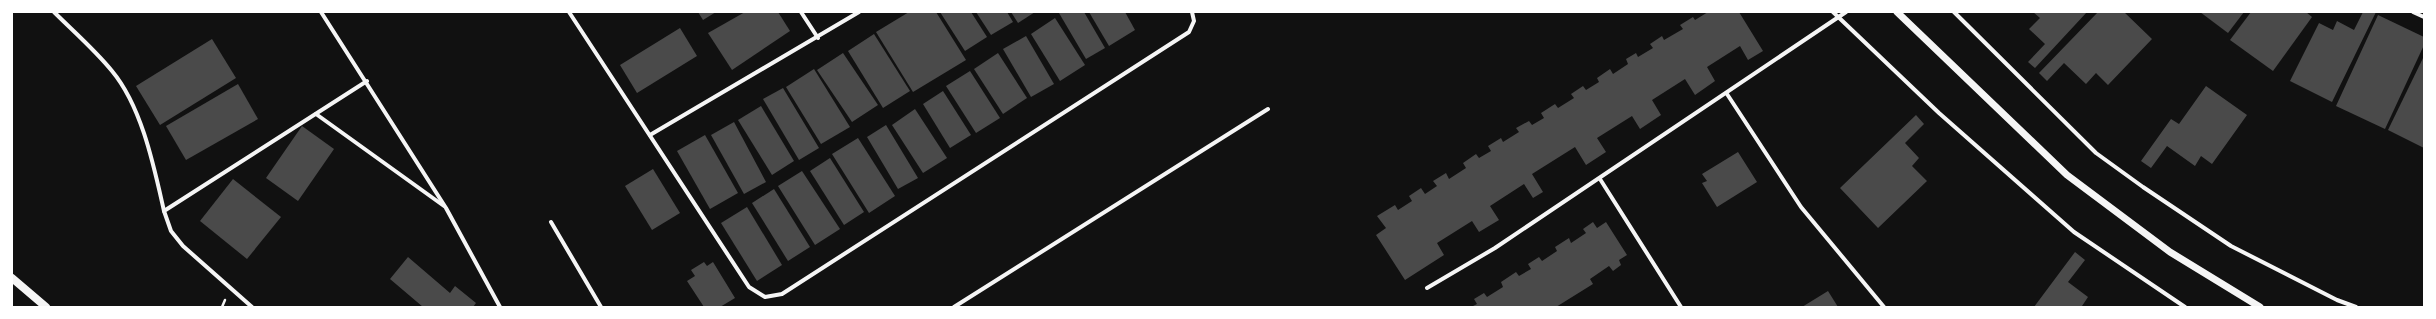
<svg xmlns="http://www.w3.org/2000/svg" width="2436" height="319" font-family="Poppins,sans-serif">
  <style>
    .building { fill: #4a4a4a }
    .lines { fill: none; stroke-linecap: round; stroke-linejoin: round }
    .path { stroke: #f5f5f5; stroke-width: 2.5 }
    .minor { stroke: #f5f5f5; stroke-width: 4 }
    .tertiary { stroke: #f5f5f5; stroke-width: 7 }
    .secondary { stroke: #f5f5f5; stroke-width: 8 }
  </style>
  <rect width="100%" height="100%" fill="#111"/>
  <g class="building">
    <polygon points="698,12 716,12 703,20"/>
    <polygon points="745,12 778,12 790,31 732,70 708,33"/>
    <polygon points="909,12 936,12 966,60 913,92 876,32"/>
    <polygon points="940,12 971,12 987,37 965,51"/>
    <polygon points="976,12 1007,12 1013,22 991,35"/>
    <polygon points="1011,12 1035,12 1018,23"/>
    <polygon points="1060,12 1084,12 1105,48 1086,59 1059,13"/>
    <polygon points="1089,12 1125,12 1135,30 1109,46"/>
    <polygon points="1708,12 1739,12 1763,51 1748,60 1740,46 1707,67 1715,81 1695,95 1685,79 1652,100 1661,115 1640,129 1632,116 1597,138 1606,152 1586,165 1575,147 1532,174 1543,192 1533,198 1524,184 1490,206 1499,220 1479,232 1472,221 1437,243 1444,255 1405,280 1376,235 1386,228 1377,216 1395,205 1398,210 1412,201 1409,196 1421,188 1425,194 1437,186 1433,181 1446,173 1449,179 1466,168 1463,163 1476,154 1479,158 1491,151 1488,146 1501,138 1503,142 1519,132 1516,128 1529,121 1532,125 1544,118 1541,113 1555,104 1558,108 1574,98 1571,94 1583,86 1586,90 1599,82 1597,78 1610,69 1613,74 1628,64 1626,59 1636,53 1638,57 1653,48 1650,44 1662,36 1664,40 1683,29 1680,25 1693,17 1695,20"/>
    <polygon points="2033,12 2087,12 2035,68 2028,62 2045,44 2029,29 2040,18"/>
    <polygon points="2098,12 2124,12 2152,39 2108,85 2096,73 2086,84 2064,63 2047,81 2039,73"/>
    <polygon points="2200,12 2244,12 2228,33"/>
    <polygon points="2251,12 2306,12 2312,17 2273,71 2230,40"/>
    <polygon points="2363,12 2376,12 2332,102 2290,81 2319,23 2333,30 2337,21 2354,30"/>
    <polygon points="2378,15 2424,37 2424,45 2385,129 2336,106"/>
    <polygon points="1055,18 1085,65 1060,81 1031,34"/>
    <polygon points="680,28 697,56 637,93 620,65"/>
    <polygon points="874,34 910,91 883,108 848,51"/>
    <polygon points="1026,36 1054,84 1031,97 1003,49"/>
    <polygon points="212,39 236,78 160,125 136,86"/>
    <polygon points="843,53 878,105 852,122 817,70"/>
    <polygon points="998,53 1027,98 1003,114 974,69"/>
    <polygon points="2424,56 2424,148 2388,130"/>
    <polygon points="814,69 850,127 821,144 786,87"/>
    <polygon points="970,71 1000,118 976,133 946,86"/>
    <polygon points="238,84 258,119 186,160 166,126"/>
    <polygon points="2206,86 2247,115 2212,164 2201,156 2195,166 2167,146 2151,168 2141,161 2171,119 2179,124"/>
    <polygon points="783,88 819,148 799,160 763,99"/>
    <polygon points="943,91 971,135 950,148 923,104"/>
    <polygon points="761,106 794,161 772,175 738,120"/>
    <polygon points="915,109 947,158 923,173 892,125"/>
    <polygon points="1916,115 1924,124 1905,143 1919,158 1912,166 1927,181 1878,228 1840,188"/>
    <polygon points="734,122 766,182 744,194 711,135"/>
    <polygon points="886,125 918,178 898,189 867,137"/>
    <polygon points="302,126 334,149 298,201 266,178"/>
    <polygon points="705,135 738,193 710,209 677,151"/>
    <polygon points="858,138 895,196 869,213 832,154"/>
    <polygon points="1738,152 1757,182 1717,207 1702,183 1707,181 1702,174"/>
    <polygon points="830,158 864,212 844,225 810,171"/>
    <polygon points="653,169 680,213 652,230 625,186"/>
    <polygon points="802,171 840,229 815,245 778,186"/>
    <polygon points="233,179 281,217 247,259 200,221"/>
    <polygon points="774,189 810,247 788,261 752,203"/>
    <polygon points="747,207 782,265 757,281 721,223"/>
    <polygon points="1593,222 1597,228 1606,222 1627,255 1619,260 1621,265 1613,271 1609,266 1590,279 1593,284 1556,307 1471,307 1477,304 1474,299 1484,293 1487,297 1503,287 1501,282 1516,272 1519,276 1531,269 1528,264 1539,257 1542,261 1557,251 1555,247 1569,238 1571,243 1586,233 1583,229"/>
    <polygon points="2075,252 2085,260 2068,282 2088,297 2082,306 2083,307 2034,307"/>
    <polygon points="408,257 450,293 455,286 476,303 473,307 423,307 390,279"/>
    <polygon points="704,262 707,266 713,262 735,298 720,307 704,307 687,281 695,276 691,270"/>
    <polygon points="1828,291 1838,307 1802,307"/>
  </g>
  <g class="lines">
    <polyline class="path" points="222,307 225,300"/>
    <g class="minor">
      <path d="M54 12C73 31 95 50 112 71 142 107 154 167 164 211"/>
      <polyline points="321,12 446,208 500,307"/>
      <polyline points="569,12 749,287 765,297 782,294 1189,32 1194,21 1192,12"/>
      <polyline points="801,12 818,38"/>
      <polyline points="1833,12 1939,113 2074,232 2185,307"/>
      <polyline points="1954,12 2096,153 2143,187 2231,246 2337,300 2356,307"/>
      <polyline points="2413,12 2424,17"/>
      <polyline points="1727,94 1801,207 1884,307"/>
      <polyline points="316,114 444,206"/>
      <polyline points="650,135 859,12"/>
      <polyline points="1600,179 1681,307"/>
      <polyline points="551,222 601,307"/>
      <polyline points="1427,288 1495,248 1846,12"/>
      <polyline points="252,307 183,246 171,231 164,211 367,81"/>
      <polyline points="954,307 1268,109"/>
    </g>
    <polyline class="tertiary" points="1897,12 2067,175 2170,252 2260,307"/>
    <polyline class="secondary" points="12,278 46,307"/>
  </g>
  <rect width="2436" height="319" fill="none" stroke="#ffffff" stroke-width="26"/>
</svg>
